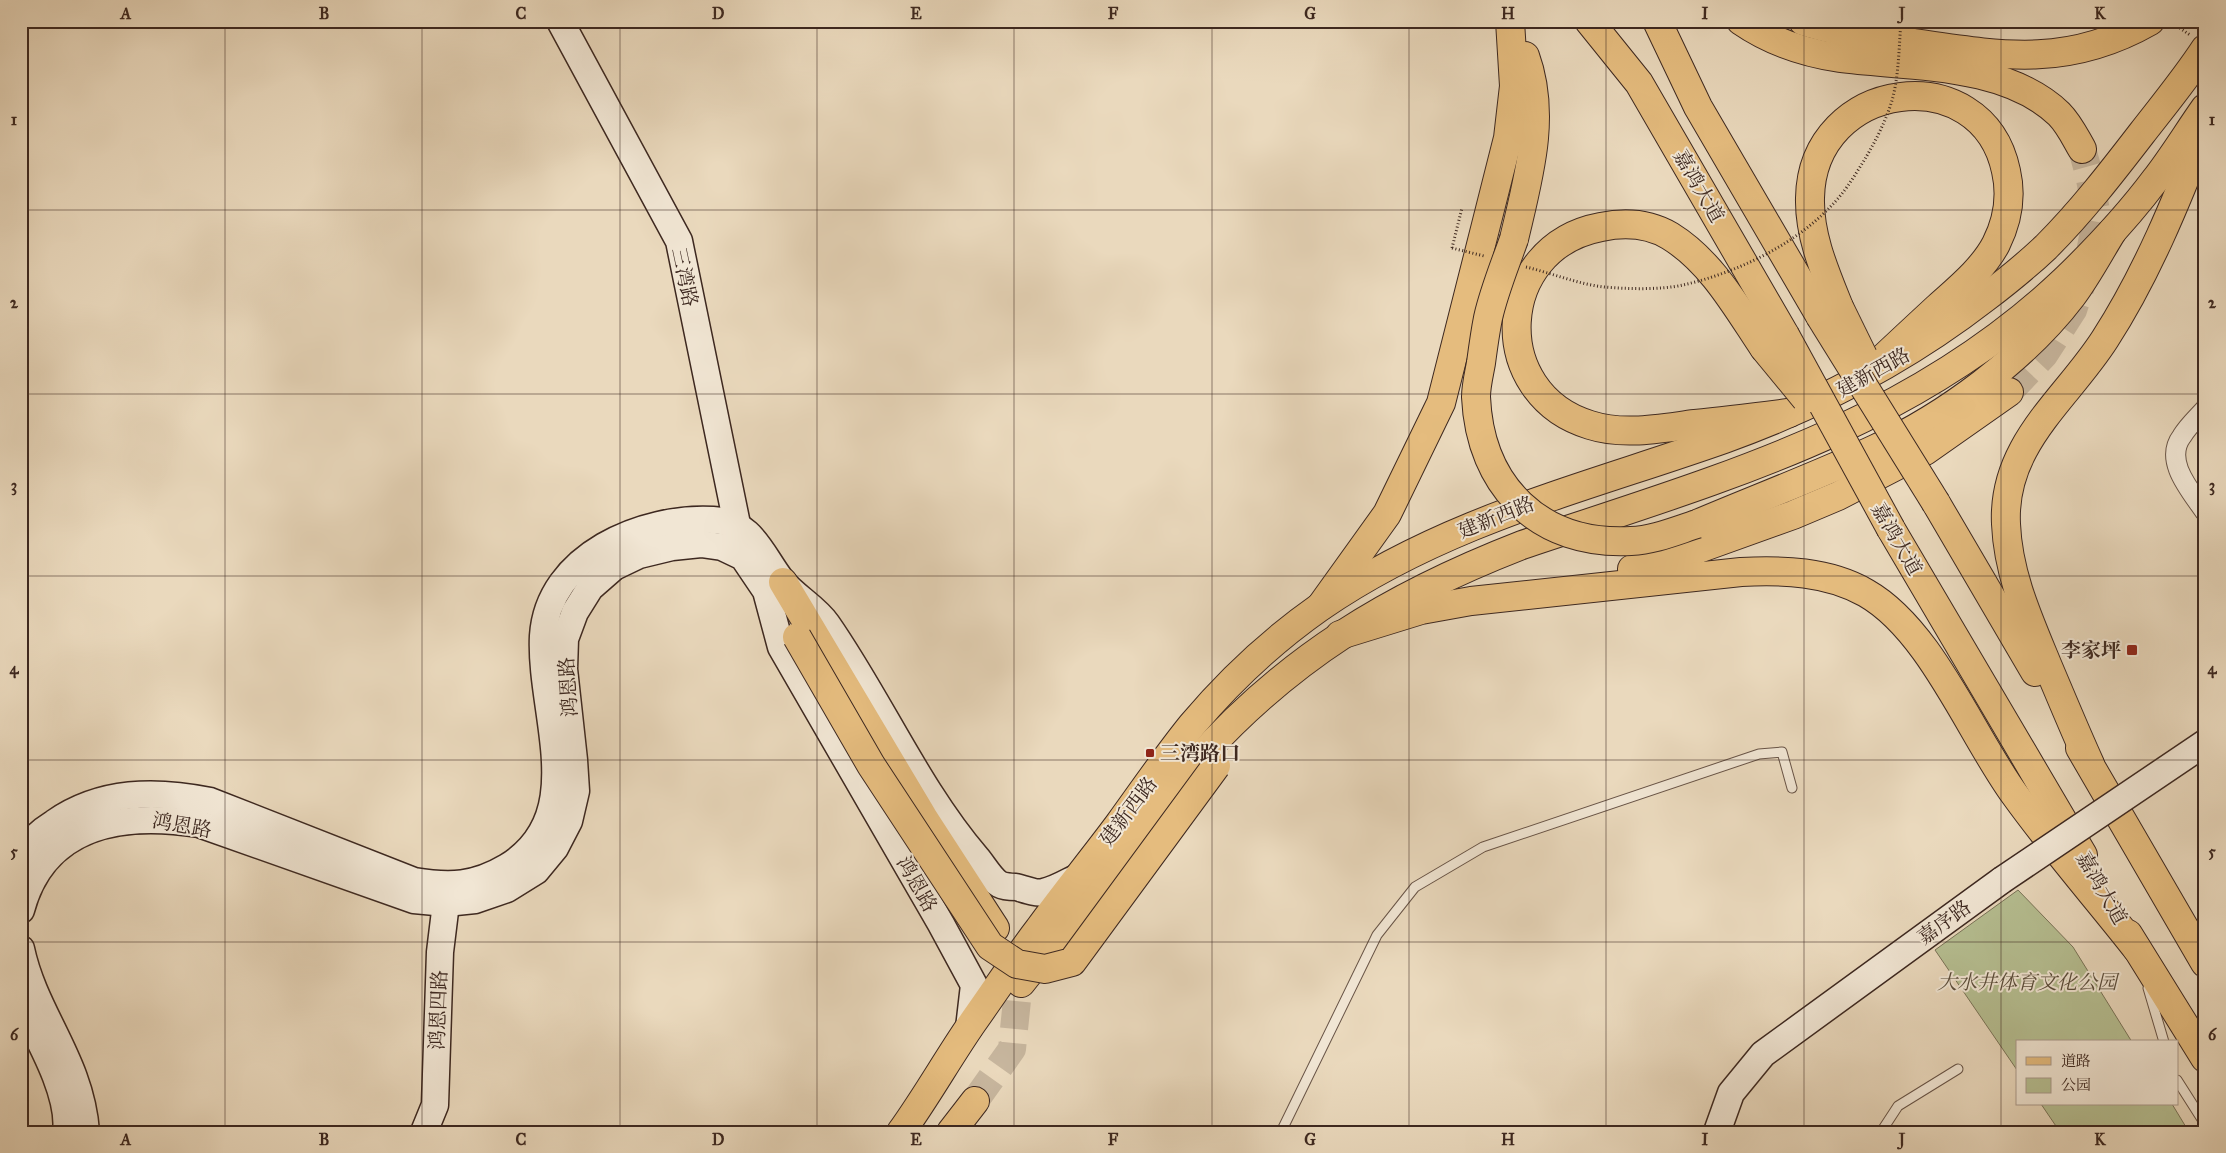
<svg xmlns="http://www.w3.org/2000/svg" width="2226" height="1153" font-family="'IM FELL Great Primer','Noto Serif SC',serif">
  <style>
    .green { fill: #b6bf92; stroke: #7a7459 }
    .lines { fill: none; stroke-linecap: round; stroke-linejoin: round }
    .primary-tunnel { stroke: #c7b69e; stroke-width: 28; stroke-dasharray: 28 14; stroke-linecap: butt }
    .highway-tunnel { stroke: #c7b69e; stroke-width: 28; stroke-dasharray: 28 14; stroke-linecap: butt }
    .lane-casing { stroke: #685447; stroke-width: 11 }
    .street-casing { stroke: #685447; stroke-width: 21 }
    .secondary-casing { stroke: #3d2820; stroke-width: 29 }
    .primary-casing { stroke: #3d2820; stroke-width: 30 }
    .highway-casing { stroke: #3d2820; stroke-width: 30 }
    .path { stroke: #3d2820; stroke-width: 3; stroke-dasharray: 1 2.5; stroke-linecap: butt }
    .lane { stroke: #f1e6d4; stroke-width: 9 }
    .street { stroke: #f1e6d4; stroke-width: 19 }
    .secondary { stroke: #f1e6d4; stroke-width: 26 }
    .primary { stroke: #e5bc7e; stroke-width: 28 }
    .highway { stroke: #e5bc7e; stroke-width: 28 }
    .secondary-bridge-casing { stroke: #3d2820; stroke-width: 29; stroke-linecap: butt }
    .primary-bridge-casing { stroke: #3d2820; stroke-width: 30; stroke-linecap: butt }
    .highway-bridge-casing { stroke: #3d2820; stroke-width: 30; stroke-linecap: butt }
    .path-bridge { stroke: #3d2820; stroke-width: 3; stroke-dasharray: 1 2.5; stroke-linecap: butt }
    .secondary-bridge { stroke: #f1e6d4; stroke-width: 26 }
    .primary-bridge { stroke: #e5bc7e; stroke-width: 28 }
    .highway-bridge { stroke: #e5bc7e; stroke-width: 28 }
    .grid { fill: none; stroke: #3d2820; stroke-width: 1; stroke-opacity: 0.55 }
    .poi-dot { fill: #8f2418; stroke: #f1e6d4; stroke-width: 2 }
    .labels { text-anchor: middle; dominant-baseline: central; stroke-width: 4; stroke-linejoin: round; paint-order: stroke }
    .street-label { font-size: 20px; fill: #3d2820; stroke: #f1e6d4 }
    .poi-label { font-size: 20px; font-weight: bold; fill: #3d2820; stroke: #f1e6d4; text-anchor: end }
    .park-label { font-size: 20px; font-style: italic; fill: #5b4e3c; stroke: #f1e6d4 }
    .neatline { fill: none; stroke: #3d2820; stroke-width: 2 }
    .grid-label { font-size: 16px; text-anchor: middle; font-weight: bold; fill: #3d2820 }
  </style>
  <rect width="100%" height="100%" fill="#ead9bd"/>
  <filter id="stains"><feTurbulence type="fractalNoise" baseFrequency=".004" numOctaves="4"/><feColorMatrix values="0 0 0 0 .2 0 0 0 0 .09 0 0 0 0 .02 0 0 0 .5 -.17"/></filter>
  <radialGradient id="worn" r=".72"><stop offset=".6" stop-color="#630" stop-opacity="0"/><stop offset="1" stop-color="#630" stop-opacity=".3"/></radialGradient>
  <g class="green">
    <polygon points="2018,890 2073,947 2132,1042 2017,1042 2017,1070 1935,950"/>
    <polygon points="2041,1104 2172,1104 2189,1132 2060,1132"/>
  </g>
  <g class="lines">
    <polyline class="primary-tunnel" points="975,1101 1012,1049 1017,1000 1005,959"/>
    <polyline class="highway-tunnel" points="2009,392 2044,355 2073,310 2087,268 2097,216 2089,174 2082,149"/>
    <defs>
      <g id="lane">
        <polyline points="2148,988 2164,1042"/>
        <polyline points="2177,1080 2205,1124"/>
        <polyline points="1281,1132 1377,935 1415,887 1483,847 1759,754 1782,752 1792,788"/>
        <polyline points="1881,1132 1898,1106 1958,1069"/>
      </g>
      <path id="street" d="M2205 409C2197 418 2188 426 2182 436 2163 461 2191 491 2205 512"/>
      <g id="secondary">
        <polyline points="560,21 679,241 740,539"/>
        <path d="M21 855C29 842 41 831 54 823 101 790 156 790 210 801L414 881C450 887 475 886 507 867 591 816 539 714 543 636 548 555 644 516 713 520 753 522 761 554 782 581 795 597 815 607 827 624 880 700 917 788 977 858 983 865 991 879 999 884 1003 886 1011 887 1016 887 1024 889 1036 894 1043 892 1055 890 1069 881 1080 876"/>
        <path d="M21 910C44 823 122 812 199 824L414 900 446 903 475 900 507 889 536 871 555 848 569 821 576 791 574 760 564 669 565 639 575 612 590 588 614 567 639 555 672 547 701 544 722 547 743 557 766 591 781 647 941 924 974 985 969 1028"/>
        <path d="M21 949C35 1015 81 1060 86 1132"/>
        <path d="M21 1004C38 1038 71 1094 66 1132"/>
        <polyline points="424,1132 435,1105 440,952 446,903 444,886"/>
        <polyline points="1717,1132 1731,1093 1763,1054 2002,880"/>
      </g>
      <g id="primary">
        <polyline points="783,582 923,817 995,928"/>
        <path d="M1021 983 1193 765C1287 658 1391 596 1522 545 1719 479 1910 427 2065 280 2097 249 2128 216 2155 180 2173 157 2188 132 2205 108"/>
        <path d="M901 1132C927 1096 948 1058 973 1022 995 991 1016 959 1039 929 1065 893 1093 859 1119 824 1143 791 1166 757 1192 725 1229 681 1273 640 1320 607 1445 521 1585 488 1724 439 1819 405 1905 360 1985 298 2006 282 2027 265 2046 247 2081 212 2112 172 2142 133 2163 106 2186 78 2205 49"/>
        <polyline points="951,1132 975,1101"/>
      </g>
      <g id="highway">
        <polyline points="1589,21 1639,83 1785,335"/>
        <polyline points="1657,21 1698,107 1820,316"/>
        <path d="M1741 21C1770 41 1806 53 1840 58 1910 67 2005 62 2059 114 2069 124 2075 137 2082 149"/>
        <path d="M1803 21C1839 33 1877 37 1914 43 2002 56 2068 68 2150 21"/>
        <path d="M1514 239C1528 179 1547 116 1525 56"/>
        <path d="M1839 307C1825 272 1809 236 1810 198 1812 79 1982 57 2006 171 2012 197 2008 220 1996 244 1983 269 1958 289 1937 308 1910 333 1883 358 1857 383"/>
        <path d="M1764 348C1737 308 1712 262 1670 236 1648 223 1625 222 1601 227 1494 247 1487 394 1590 425 1624 436 1662 428 1695 424 1727 421 1758 417 1789 413"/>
        <polyline points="1936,503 2035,672"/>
        <path d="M1697 524C1756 499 1817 476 1875 449 1945 417 2025 358 2072 296 2087 276 2099 253 2112 232"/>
        <polyline points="1891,529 2083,855"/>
        <polyline points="1632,569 1662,562 1793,515 1838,496 1925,451 2009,392"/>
        <polyline points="1321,606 1387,514 1441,403 1508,138 1514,86 1510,21"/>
        <path d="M1340 635 1421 610 1471 601 1741 572C1782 570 1828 571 1866 593 1931 630 1971 735 2015 795 2053 848 2097 898 2137 949"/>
        <polyline points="2080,748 2205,963"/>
        <path d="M2090 764C2075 731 2061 697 2047 664 2028 618 2008 574 2006 524 2002 444 2066 400 2105 339 2147 274 2177 200 2205 128"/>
        <polyline points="2128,934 2205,1058"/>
      </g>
    </defs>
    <use href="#lane" class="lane-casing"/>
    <use href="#street" class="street-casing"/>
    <use href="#secondary" class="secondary-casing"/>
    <use href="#primary" class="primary-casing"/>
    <use href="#highway" class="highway-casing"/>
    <g class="path">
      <polyline points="2171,22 2190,35"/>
      <polyline points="1452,248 1462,208"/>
    </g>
    <use href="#lane" class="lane"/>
    <use href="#street" class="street"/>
    <use href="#secondary" class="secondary"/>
    <use href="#primary" class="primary"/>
    <use href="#highway" class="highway"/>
    <defs>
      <polyline id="secondary-bridge" points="2002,880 2205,743"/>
      <polyline id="primary-bridge" points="797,637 871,765 990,946 1017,964 1045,969 1072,962 1216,766"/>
      <g id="highway-bridge">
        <path d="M1514 239C1505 265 1494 291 1488 318 1485 333 1483 348 1481 363 1479 374 1476 386 1476 397 1480 487 1540 546 1631 541 1654 540 1675 531 1697 524"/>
        <polyline points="1839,307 1863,356"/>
        <polyline points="1820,316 1936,503"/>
        <polyline points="1785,335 1891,529"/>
        <polyline points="1764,348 1806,399"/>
      </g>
    </defs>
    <use href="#secondary-bridge" class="secondary-bridge-casing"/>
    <use href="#primary-bridge" class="primary-bridge-casing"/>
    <use href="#highway-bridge" class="highway-bridge-casing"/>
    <g class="path-bridge">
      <polyline points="1452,248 1484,256"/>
      <path d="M1526 267C1551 273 1578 284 1604 287 1626 289 1661 290 1683 285 1736 273 1795 245 1832 205 1845 192 1855 175 1865 159 1876 140 1887 119 1893 97 1899 72 1899 46 1901 21"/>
    </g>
    <use href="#secondary-bridge" class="secondary-bridge"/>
    <use href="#primary-bridge" class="primary-bridge"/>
    <use href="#highway-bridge" class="highway-bridge"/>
  </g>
  <path class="grid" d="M225 21V1132M422 21V1132M620 21V1132M817 21V1132M1014 21V1132M1212 21V1132M1409 21V1132M1606 21V1132M1804 21V1132M2001 21V1132M21 210H2205M21 394H2205M21 576H2205M21 760H2205M21 942H2205"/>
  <g class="poi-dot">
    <rect x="2126" y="644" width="12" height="12" rx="2.5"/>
    <rect x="1145" y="748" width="10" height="10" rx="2.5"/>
  </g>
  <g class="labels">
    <g class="street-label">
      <text transform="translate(1699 186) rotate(60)">嘉鸿大道</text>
      <text transform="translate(685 277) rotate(78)">三湾路</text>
      <text transform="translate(1873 372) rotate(-29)">建新西路</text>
      <text transform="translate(1496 517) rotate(-22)">建新西路</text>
      <text transform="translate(1897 539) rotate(60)">嘉鸿大道</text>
      <text transform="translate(568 687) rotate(-94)">鸿恩路</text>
      <text transform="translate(1128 811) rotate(-53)">建新西路</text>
      <text transform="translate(182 825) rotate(10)">鸿恩路</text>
      <text transform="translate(917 884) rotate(60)">鸿恩路</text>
      <text transform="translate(2102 888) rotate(60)">嘉鸿大道</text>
      <text transform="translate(1944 922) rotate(-36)">嘉序路</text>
      <text transform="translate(438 1010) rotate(-88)">鸿恩四路</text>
    </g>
    <g class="poi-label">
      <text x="2121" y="650">李家坪</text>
      <text x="1160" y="753" text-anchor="start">三湾路口</text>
    </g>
    <g class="park-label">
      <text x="2027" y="982">大水井体育文化公园</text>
    </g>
  </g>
  <rect width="2226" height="1153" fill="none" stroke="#ead9bd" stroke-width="55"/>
  <rect x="2016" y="1040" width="162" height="65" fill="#f1e6d4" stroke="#a99a8c"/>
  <rect x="2026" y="1057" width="25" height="8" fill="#e5bc7e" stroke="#a99a8c"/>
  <text x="2061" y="1066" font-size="15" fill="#3d2820">道路</text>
  <rect x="2026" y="1078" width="25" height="15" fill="#b6bf92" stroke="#a99a8c"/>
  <text x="2061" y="1090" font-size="15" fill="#3d2820">公园</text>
  <rect x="28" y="28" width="2170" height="1098" class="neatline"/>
  <g class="grid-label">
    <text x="126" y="19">A</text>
    <text x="324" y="19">B</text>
    <text x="521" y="19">C</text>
    <text x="718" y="19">D</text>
    <text x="916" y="19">E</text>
    <text x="1113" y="19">F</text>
    <text x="1310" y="19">G</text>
    <text x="1508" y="19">H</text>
    <text x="1705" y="19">I</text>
    <text x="1902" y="19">J</text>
    <text x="2100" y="19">K</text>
    <text x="14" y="125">1</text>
    <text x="2212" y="125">1</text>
    <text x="14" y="308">2</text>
    <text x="2212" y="308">2</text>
    <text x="14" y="491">3</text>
    <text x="2212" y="491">3</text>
    <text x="14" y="674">4</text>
    <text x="2212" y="674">4</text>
    <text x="14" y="857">5</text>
    <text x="2212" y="857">5</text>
    <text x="14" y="1040">6</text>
    <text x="2212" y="1040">6</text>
    <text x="126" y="1145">A</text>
    <text x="324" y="1145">B</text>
    <text x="521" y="1145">C</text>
    <text x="718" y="1145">D</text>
    <text x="916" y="1145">E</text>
    <text x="1113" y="1145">F</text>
    <text x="1310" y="1145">G</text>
    <text x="1508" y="1145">H</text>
    <text x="1705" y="1145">I</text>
    <text x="1902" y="1145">J</text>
    <text x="2100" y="1145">K</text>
  </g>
  <rect width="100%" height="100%" filter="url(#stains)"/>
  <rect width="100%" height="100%" fill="url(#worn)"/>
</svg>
